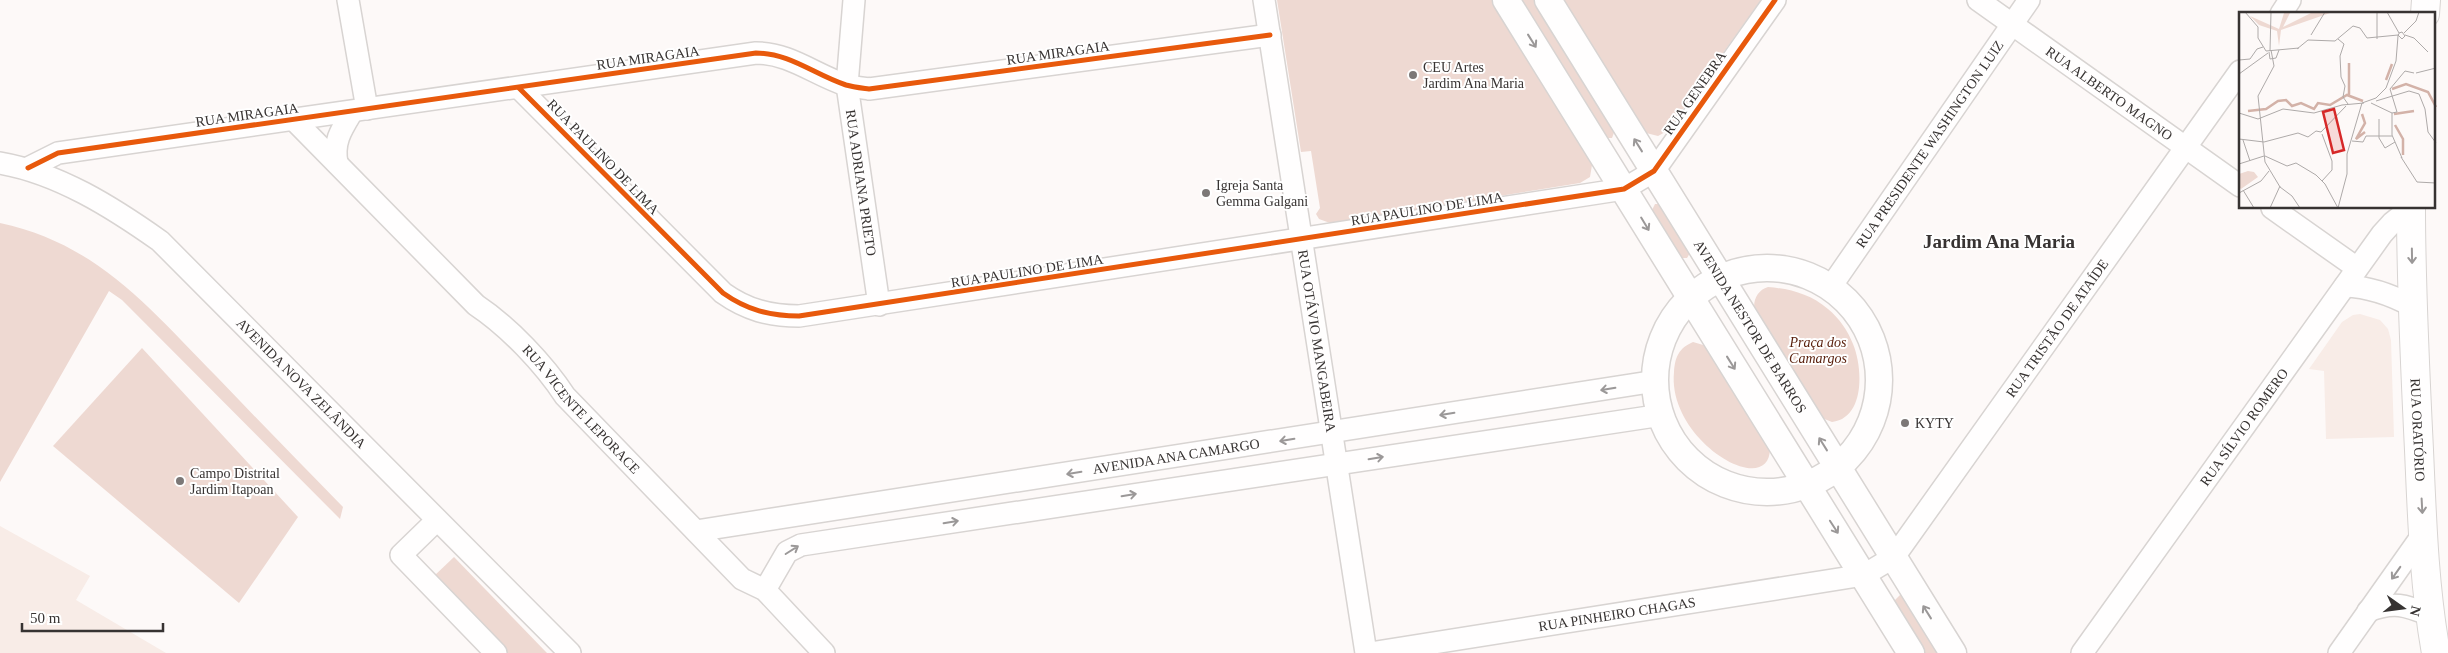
<svg xmlns="http://www.w3.org/2000/svg" width="2448" height="653" font-family="'Times New Roman',serif">
  <style>
    .built { fill: #f8ece7 }
    .green { fill: #eed9d2 }
    .lines { fill: none; stroke-linecap: round; stroke-linejoin: round }
    .minor-casing { stroke: #d8d4d2; stroke-width: 24 }
    .tertiary-casing { stroke: #d8d4d2; stroke-width: 29 }
    .primary-casing { stroke: #d8d4d2; stroke-width: 30 }
    .minor { stroke: #fffefe; stroke-width: 21 }
    .tertiary { stroke: #fffefe; stroke-width: 26 }
    .primary { stroke: #fffefe; stroke-width: 28 }
    .cycleway-casing { stroke: #fff; stroke-width: 8 }
    .cycleway { stroke: #e8590c; stroke-width: 5 }
    .oneway { stroke: #9b9898 }
    .poi-dot { fill: #7c7877; stroke: #fff; stroke-width: 2 }
    .labels { text-anchor: middle; dominant-baseline: central; stroke-width: 4; stroke-linejoin: round; paint-order: stroke }
    .street-label { font-size: 14px; fill: #373332; stroke: #fff }
    .poi-label { font-size: 14px; fill: #373332; stroke: #fff; text-anchor: start }
    .park-label { font-size: 14px; font-style: italic; fill: #5b220f; stroke: #fff }
    .district-label { font-size: 19px; font-weight: bold; fill: #373332; stroke: #fff }
    .inset-river { fill: none; stroke: #d3b2a8; stroke-width: 2.5 }
    .inset-road { fill: none; stroke: #aeaaa9; stroke-width: 1 }
    .view { fill: #d62828; fill-opacity: 0.15; stroke: #d62828; stroke-width: 2.5 }
    .inset-edge { fill: none; stroke: #373332; stroke-width: 2.5 }
  </style>
  <rect width="100%" height="100%" fill="#fdf9f8"/>
  <g class="built">
    <polygon points="2360,314 2380,320 2388,329 2391,340 2394,437 2326,439 2324,371 2309,369 2342,322 2353,315"/>
    <polygon points="0,526 90,576 76,600 166,653 0,653"/>
  </g>
  <g class="green">
    <polygon points="1277,0 1492,0 1590,160 1592,165 1590,177 1580,183 1330,223 1319,219 1316,214 1320,208 1311,151 1301,152"/>
    <polygon points="1520,0 1535,0 1615,130 1612,138 1606,138"/>
    <polygon points="1560,0 1761,0 1667,131 1658,136 1646,133"/>
    <polygon points="1655,204 1659,204 1690,253 1687,258 1681,258 1651,212"/>
    <path d="M0 223C98 244 149 308 216 376 258 420 301 464 343 507L340 519 122 300 109 291 0 482Z"/>
    <path d="M1768 287C1791 289 1810 294 1828 309 1839 318 1848 331 1853 344 1863 368 1865 418 1832 422L1822 418 1755 312C1752 302 1757 290 1768 287Z"/>
    <path d="M1693 342 1710 347 1770 448C1770 501 1667 441 1674 372 1675 357 1679 348 1693 342Z"/>
    <polygon points="142,348 298,517 239,603 53,446"/>
    <polygon points="454,557 547,653 507,653 433,577"/>
    <polygon points="1901,594 1944,653 1923,653 1893,602"/>
  </g>
  <g class="lines">
    <defs>
      <g id="minor">
        <polyline points="348,0 367,109"/>
        <path id="s1" d="M854 0 847 85 879 305"/>
        <path id="s2" d="M1264 0 1366 653"/>
        <path id="s3" d="M1978 0 2240 186"/>
        <polyline points="2281,14 2290,0"/>
        <path d="M519 88 723 293C747 310 770 316 799 316L1624 189 1654 171 1775 0"/>
        <path id="s4" d="M294 120 476 305C509 327 544 364 565 396L742 579 765 590 824 653"/>
        <path id="s5" d="M0 163C58 173 112 207 160 241L570 653"/>
        <path d="M337 163C333 142 341 130 352 112"/>
        <path d="M28 168 58 153 756 53C790 53 815 75 846 85 853 87 862 88 869 89L1270 35"/>
        <polyline points="2272,208 2357,268"/>
        <path d="M2345 286C2370 287 2390 294 2412 306"/>
        <path id="s6" d="M1830 288 2029 0"/>
        <polyline points="437,520 401,555 496,653"/>
        <path id="s7" d="M696 531 1656 381"/>
        <polyline points="765,590 787,552 801,545 1662,415"/>
        <path d="M2368 611C2394 601 2405 605 2430 615"/>
        <path id="s8" d="M1370 653 1864 575 1894 557 2240 71"/>
        <path id="s9" d="M2082 653 2382 234 2392 223 2411 208"/>
        <polyline points="2339,653 2423,534"/>
      </g>
      <g id="tertiary">
        <polyline points="1506,0 1911,653"/>
        <path id="s10" d="M1548 0 1953 653"/>
        <circle cx="1767" cy="380" r="112"/>
      </g>
      <g id="primary">
        <polyline points="2425,14 2426,0"/>
        <path id="s11" d="M2411 208C2411 288 2415 369 2419 450 2422 518 2424 586 2436 653"/>
      </g>
    </defs>
    <use href="#minor" class="minor-casing"/>
    <use href="#tertiary" class="tertiary-casing"/>
    <use href="#primary" class="primary-casing"/>
    <use href="#minor" class="minor"/>
    <use href="#tertiary" class="tertiary"/>
    <use href="#primary" class="primary"/>
    <defs>
      <g id="cycleway">
        <path d="M519 88 723 293C747 310 770 316 799 316L1624 189 1654 171 1775 0"/>
        <path d="M28 168 58 153 756 53C790 53 815 75 846 85 853 87 862 88 869 89L1270 35"/>
      </g>
    </defs>
    <use href="#cycleway" class="cycleway-casing"/>
    <use href="#cycleway" class="cycleway"/>
  </g>
  <defs><path id="oneway-shaft" d="M-6 0H5M1.5-3L5.5 0L1.5 3" fill="none" stroke-width="1.6" stroke-linecap="round" stroke-linejoin="round" transform="scale(1.25)"/></defs>
  <g class="oneway">
    <use href="#oneway-shaft" transform="translate(1532 41) rotate(58)"/>
    <use href="#oneway-shaft" transform="translate(1638 145) rotate(-122)"/>
    <use href="#oneway-shaft" transform="translate(1645 224) rotate(59)"/>
    <use href="#oneway-shaft" transform="translate(2412 256) rotate(89)"/>
    <use href="#oneway-shaft" transform="translate(1731 363) rotate(58)"/>
    <use href="#oneway-shaft" transform="translate(1608 389) rotate(171)"/>
    <use href="#oneway-shaft" transform="translate(1447 414) rotate(171)"/>
    <use href="#oneway-shaft" transform="translate(1287 440) rotate(171)"/>
    <use href="#oneway-shaft" transform="translate(1823 444) rotate(-122)"/>
    <use href="#oneway-shaft" transform="translate(1376 458) rotate(-9)"/>
    <use href="#oneway-shaft" transform="translate(1074 473) rotate(171)"/>
    <use href="#oneway-shaft" transform="translate(1129 495) rotate(-9)"/>
    <use href="#oneway-shaft" transform="translate(2422 506) rotate(87)"/>
    <use href="#oneway-shaft" transform="translate(951 522) rotate(-9)"/>
    <use href="#oneway-shaft" transform="translate(1834 527) rotate(57)"/>
    <use href="#oneway-shaft" transform="translate(792 550) rotate(-32)"/>
    <use href="#oneway-shaft" transform="translate(2396 573) rotate(125)"/>
    <use href="#oneway-shaft" transform="translate(1927 612) rotate(-122)"/>
  </g>
  <g class="poi-dot">
    <circle cx="1413" cy="75" r="5"/>
    <circle cx="1206" cy="193" r="5"/>
    <circle cx="1905" cy="423" r="5"/>
    <circle cx="180" cy="481" r="5"/>
  </g>
  <g class="labels">
    <g class="street-label">
      <text transform="translate(1058 53) rotate(-8)">RUA MIRAGAIA</text>
      <text transform="translate(648 58) rotate(-8)">RUA MIRAGAIA</text>
      <text transform="translate(1695 93) rotate(-55)">RUA GENEBRA</text>
      <text stroke="none"><textPath href="#s3" startOffset="161">RUA ALBERTO MAGNO</textPath></text>
      <text transform="translate(247 115) rotate(-8)">RUA MIRAGAIA</text>
      <text stroke="none"><textPath href="#s6" startOffset="175">RUA PRESIDENTE WASHINGTON LUIZ</textPath></text>
      <text transform="translate(603 157) rotate(46)">RUA PAULINO DE LIMA</text>
      <text stroke="none"><textPath href="#s1" startOffset="184">RUA ADRIANA PRIETO</textPath></text>
      <text transform="translate(1427 209) rotate(-9)">RUA PAULINO DE LIMA</text>
      <text transform="translate(1027 271) rotate(-9)">RUA PAULINO DE LIMA</text>
      <text stroke="none"><textPath href="#s10" startOffset="384">AVENIDA NESTOR DE BARROS</textPath></text>
      <text stroke="none"><textPath href="#s8" startOffset="816">RUA TRISTÃO DE ATAÍDE</textPath></text>
      <text stroke="none"><textPath href="#s2" startOffset="345">RUA OTÁVIO MANGABEIRA</textPath></text>
      <text stroke="none"><textPath href="#s5" startOffset="380">AVENIDA NOVA ZELÂNDIA</textPath></text>
      <text stroke="none"><textPath href="#s4" startOffset="408">RUA VICENTE LEPORACE</textPath></text>
      <text stroke="none"><textPath href="#s9" startOffset="278">RUA SÍLVIO ROMERO</textPath></text>
      <text stroke="none"><textPath href="#s11" startOffset="222">RUA ORATÓRIO</textPath></text>
      <text stroke="none"><textPath href="#s7" startOffset="486">AVENIDA ANA CAMARGO</textPath></text>
      <text stroke="none"><textPath href="#s8" startOffset="250">RUA PINHEIRO CHAGAS</textPath></text>
    </g>
    <g class="poi-label">
      <text x="1423" y="67">CEU Artes<tspan x="1423" dy="16">Jardim Ana Maria</tspan></text>
      <text x="1216" y="185">Igreja Santa<tspan x="1216" dy="16">Gemma Galgani</tspan></text>
      <text x="1915" y="423">KYTY</text>
      <text x="190" y="473">Campo Distrital<tspan x="190" dy="16">Jardim Itapoan</tspan></text>
    </g>
    <g class="park-label">
      <text x="1818" y="342">Praça dos<tspan x="1818" dy="16">Camargos</tspan></text>
    </g>
    <g class="district-label">
      <text x="1999" y="241">Jardim Ana Maria</text>
    </g>
  </g>
  <g transform="translate(2239 12)">
    <rect width="196" height="196" fill="#fdf9f8"/>
    <path d="M45 1H51L44 15 72 1H91L42 18 40 34 38 19 20 13 11 4 40 17ZM9 159 15 160 19 165 2 177 5 178 0 176V162Z" fill="#eed9d2"/>
    <path class="inset-river" d="M147 68 153 52M153 77 167 72 189 80 197 95M110 83V51M9 99 27 97 39 89 47 88 53 94 62 91 75 97 79 91 91 93 108 83 124 89M123 102 126 111 117 127 126 120M155 102 175 99M156 113 164 127V143"/>
    <path class="inset-road" d="M6 0 19 15V26L27 39 60 36M138 0V27M148 0 160 21M165 21 177 9 180 0M72 23 86 0M166 23 175 26 189 40M99 27 105 32 101 44 102 65 106 74 104 85 109 92M58 37 69 28 96 29 114 14 121 16 128 26 159 23M32 38 35 54 19 84 26 150 41 175 53 184 61 196M31 39 32 0M30 40 31 47 37 46 40 38M0 48 11 47 18 37 24 35M177 61 197 56M0 62 29 41M137 89 170 79 180 82 186 97 189 120 197 131M132 91 153 101V123L163 146M0 101 19 107 44 97 75 101 103 93 125 91M153 101 158 100 151 77 166 59 175 61M140 107V126L146 136 156 130M83 122 93 149V158L83 169M0 127 25 130M4 128 11 149M113 129 124 130 127 124H153M25 130 59 121 69 125 77 119 82 120 107 94M26 144 48 154 57 151 77 163 86 172 99 196M162 145 178 170 197 171M0 152 25 144M4 178 15 196M0 181 22 169 30 159M31 196 41 174M99 196 108 162V142L123 91 137 86 147 76 157 49 159 24V23L160 22V21L163 20 166 24 163 27 159 23"/>
    <path class="view" d="M95 97 105 138 94 141 84 100Z"/>
    <rect width="196" height="196" class="inset-edge"/>
  </g>
  <g transform="translate(2403 608) rotate(104)" stroke="#ffffff" stroke-width="4" paint-order="stroke">
  <path d="M0-4L9 19L0 12L-9 19Z" fill="#373332"/>
  <text y="-8" font-size="14" font-weight="bold" text-anchor="middle" fill="#373332">N</text>
  </g>
  <path d="M22 623v8h141v-8" fill="none" stroke="#373332" stroke-width="2.5"/>
  <text x="30" y="623" font-size="15" fill="#373332" stroke="#ffffff" stroke-width="4" paint-order="stroke">50 m</text>
</svg>
